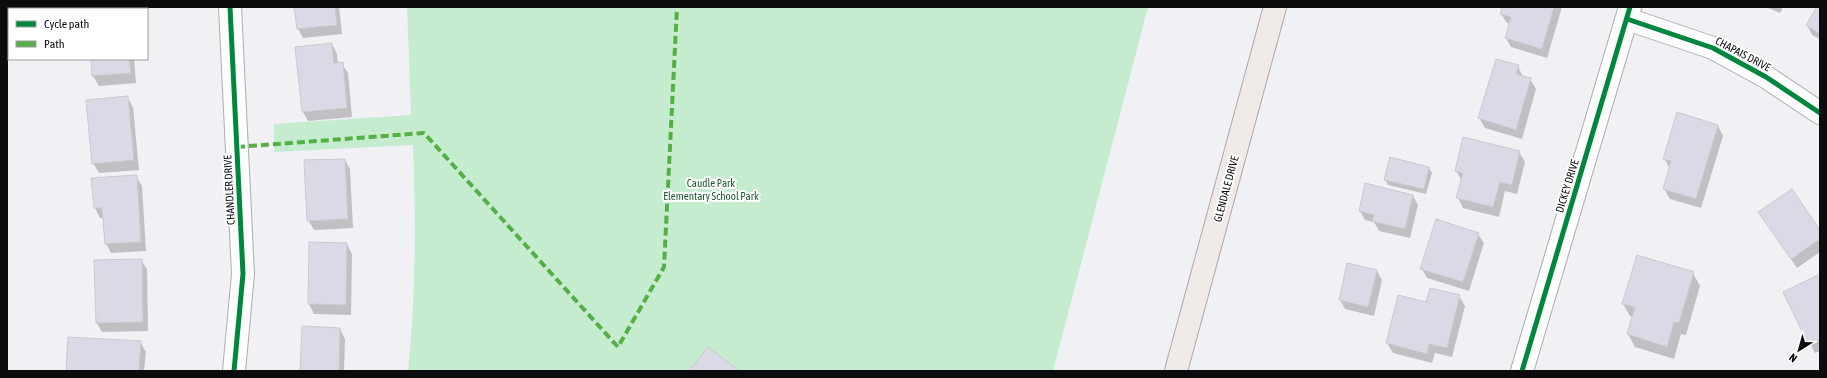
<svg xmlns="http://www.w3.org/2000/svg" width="1827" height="378" font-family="'Asap Condensed',sans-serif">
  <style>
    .green { fill: #c6ecd0 }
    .shadow { fill: #0003 }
    .building { fill: #d9dae6; stroke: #cacace }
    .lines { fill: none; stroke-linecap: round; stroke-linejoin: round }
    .minor-casing { stroke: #adadb1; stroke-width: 24 }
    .major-casing { stroke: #b2a7a7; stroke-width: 24 }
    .minor { stroke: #fdfdfe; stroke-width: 22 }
    .major { stroke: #efe9e8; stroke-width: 22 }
    .quiet { stroke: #54b044; stroke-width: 4; stroke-dasharray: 8 4; stroke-linecap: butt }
    .cycleway-casing { stroke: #fff; stroke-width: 8 }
    .cycleway { stroke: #00873e; stroke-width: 5 }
    .labels { text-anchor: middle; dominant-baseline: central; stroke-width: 4; stroke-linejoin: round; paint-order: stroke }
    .street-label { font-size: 11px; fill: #0c0c0f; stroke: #fff }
    .park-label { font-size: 11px; fill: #1e5a2f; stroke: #fff }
  </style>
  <rect width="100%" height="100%" fill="#f0f0f5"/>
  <path class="green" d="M407 7H1148L1053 371H408C416 296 416 221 413 145L274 152V124L411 115Z"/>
  <g class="shadow">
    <polygon points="295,7 339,7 342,34 303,38 298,29"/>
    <polygon points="1503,7 1562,7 1547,58 1511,47 1506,38 1510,24 1507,23 1501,14"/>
    <polygon points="1766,7 1783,7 1780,13"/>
    <polygon points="1818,7 1820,7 1820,39 1812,35 1807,25"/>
    <polygon points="332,44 337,54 338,64 342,64 348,73 352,117 308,121 303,112"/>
    <polygon points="92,59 134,59 136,83 99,86 93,76"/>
    <polygon points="1518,66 1523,77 1530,79 1536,89 1522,139 1485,128 1479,118"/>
    <polygon points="127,97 133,107 139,170 99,173 93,163"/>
    <polygon points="1718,126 1723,136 1701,208 1670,199 1664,189 1670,169 1664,158"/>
    <polygon points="1519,152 1525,162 1517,194 1505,191 1499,217 1463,208 1458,198 1462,181 1456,171"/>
    <polygon points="345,160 350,169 353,228 314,230 308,220"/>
    <polygon points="1429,168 1432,173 1426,194 1388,185 1385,179"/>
    <polygon points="136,176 142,186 146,251 111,253 106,243 104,218 100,218 95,208 92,179"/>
    <polygon points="1413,196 1418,205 1410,238 1379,231 1374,222 1365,220 1360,211"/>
    <polygon points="1765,221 1820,232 1820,252 1797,268"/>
    <polygon points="1478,234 1484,243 1469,291 1427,278 1422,269"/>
    <polygon points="347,244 352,254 351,315 314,314 309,304"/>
    <polygon points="141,260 147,269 148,331 102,332 97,323"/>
    <polygon points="1377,271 1382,280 1374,316 1345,309 1340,300"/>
    <polygon points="1693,273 1700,286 1686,335 1681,334 1674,359 1635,347 1628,334 1633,317 1630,316 1623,304"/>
    <polygon points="1820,276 1820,351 1815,353 1784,293"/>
    <polygon points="1459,296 1465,306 1452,357 1435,353 1432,363 1393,353 1387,343 1427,303"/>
    <polygon points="340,329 345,339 344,371 301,371"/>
    <polygon points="140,342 146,352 144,371 67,371"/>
  </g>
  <g class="building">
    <polygon points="294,7 335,7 337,25 297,29"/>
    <polygon points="1502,7 1554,7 1542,49 1505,38 1511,17 1500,14"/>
    <polygon points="1817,7 1820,7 1820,34 1806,25"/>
    <polygon points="332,43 334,63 343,62 347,108 302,112 295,47"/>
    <polygon points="91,59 129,59 131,73 92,76"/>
    <polygon points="1496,59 1519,65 1516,74 1531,78 1516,130 1478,118"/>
    <polygon points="128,96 134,160 92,164 86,100"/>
    <polygon points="1677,112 1718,125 1696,199 1663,189 1671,161 1663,159"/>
    <polygon points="1463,137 1520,151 1512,185 1500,182 1493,207 1456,198 1463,173 1455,171"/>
    <polygon points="1390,157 1429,167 1424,189 1384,180"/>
    <polygon points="345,159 348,219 307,221 304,160"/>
    <polygon points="137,175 141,242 105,244 102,208 94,208 91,178"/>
    <polygon points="1365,183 1413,195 1405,229 1372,221 1374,215 1359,211"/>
    <polygon points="1792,189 1820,230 1820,239 1791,259 1758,212"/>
    <polygon points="1436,219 1479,233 1463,282 1420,269"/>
    <polygon points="309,242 347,243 346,305 308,304"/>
    <polygon points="1637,255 1694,272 1679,323 1674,322 1667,347 1627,334 1635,307 1622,304"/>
    <polygon points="142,259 143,322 96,323 94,260"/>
    <polygon points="1347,263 1377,270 1368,307 1339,300"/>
    <polygon points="1820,274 1820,339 1808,344 1783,292"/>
    <polygon points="1430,288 1460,295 1447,348 1429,344 1427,354 1386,343 1398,295 1426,302"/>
    <polygon points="302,326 340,328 339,371 300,371"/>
    <polygon points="68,337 141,341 139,371 66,371"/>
    <polygon points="708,347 739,371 689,371"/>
  </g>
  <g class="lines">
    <defs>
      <g id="minor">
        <polyline points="230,7 243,274 234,371"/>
        <polyline points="1627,19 1713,48 1766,77 1820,113"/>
        <polyline points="1522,371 1630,7"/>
      </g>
      <polyline id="major" points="1176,371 1275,7"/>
    </defs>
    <use href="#minor" class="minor-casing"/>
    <use href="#major" class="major-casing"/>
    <use href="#minor" class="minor"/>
    <use href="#major" class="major"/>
    <polyline class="quiet" points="237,147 424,133 618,347 664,267 677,7"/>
    <defs>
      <g id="cycleway">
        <polyline points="230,7 243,274 234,371"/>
        <polyline points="1627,19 1713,48 1766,77 1820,113"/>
        <polyline points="1522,371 1630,7"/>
      </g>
    </defs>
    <use href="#cycleway" class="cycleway-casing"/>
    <use href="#cycleway" class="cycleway"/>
  </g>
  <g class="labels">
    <g class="street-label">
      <text transform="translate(1743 54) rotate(28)">CHAPAIS DRIVE</text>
      <text transform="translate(1567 186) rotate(-73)">DICKEY DRIVE</text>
      <text transform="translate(1226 189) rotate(-75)">GLENDALE DRIVE</text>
      <text transform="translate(229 190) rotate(-93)">CHANDLER DRIVE</text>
    </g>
    <g class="park-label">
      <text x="711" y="183">Caudle Park<tspan x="711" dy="13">Elementary School Park</tspan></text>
    </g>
  </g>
  <rect width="1827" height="378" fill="none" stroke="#0c0c0f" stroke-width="16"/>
  <rect x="8" y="8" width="140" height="52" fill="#ffffff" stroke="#9e9e9f"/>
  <rect x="16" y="21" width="20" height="6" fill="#00873e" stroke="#9e9e9f"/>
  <text x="44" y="28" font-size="12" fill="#0c0c0f">Cycle path</text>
  <rect x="16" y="41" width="20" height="6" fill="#54b044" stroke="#9e9e9f"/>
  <text x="44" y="48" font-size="12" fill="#0c0c0f">Path</text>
  <g transform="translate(1799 350) rotate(217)" stroke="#ffffff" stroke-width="3" paint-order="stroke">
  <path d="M0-3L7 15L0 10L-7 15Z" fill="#0c0c0f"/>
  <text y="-6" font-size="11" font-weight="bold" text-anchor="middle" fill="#0c0c0f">N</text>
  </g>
</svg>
